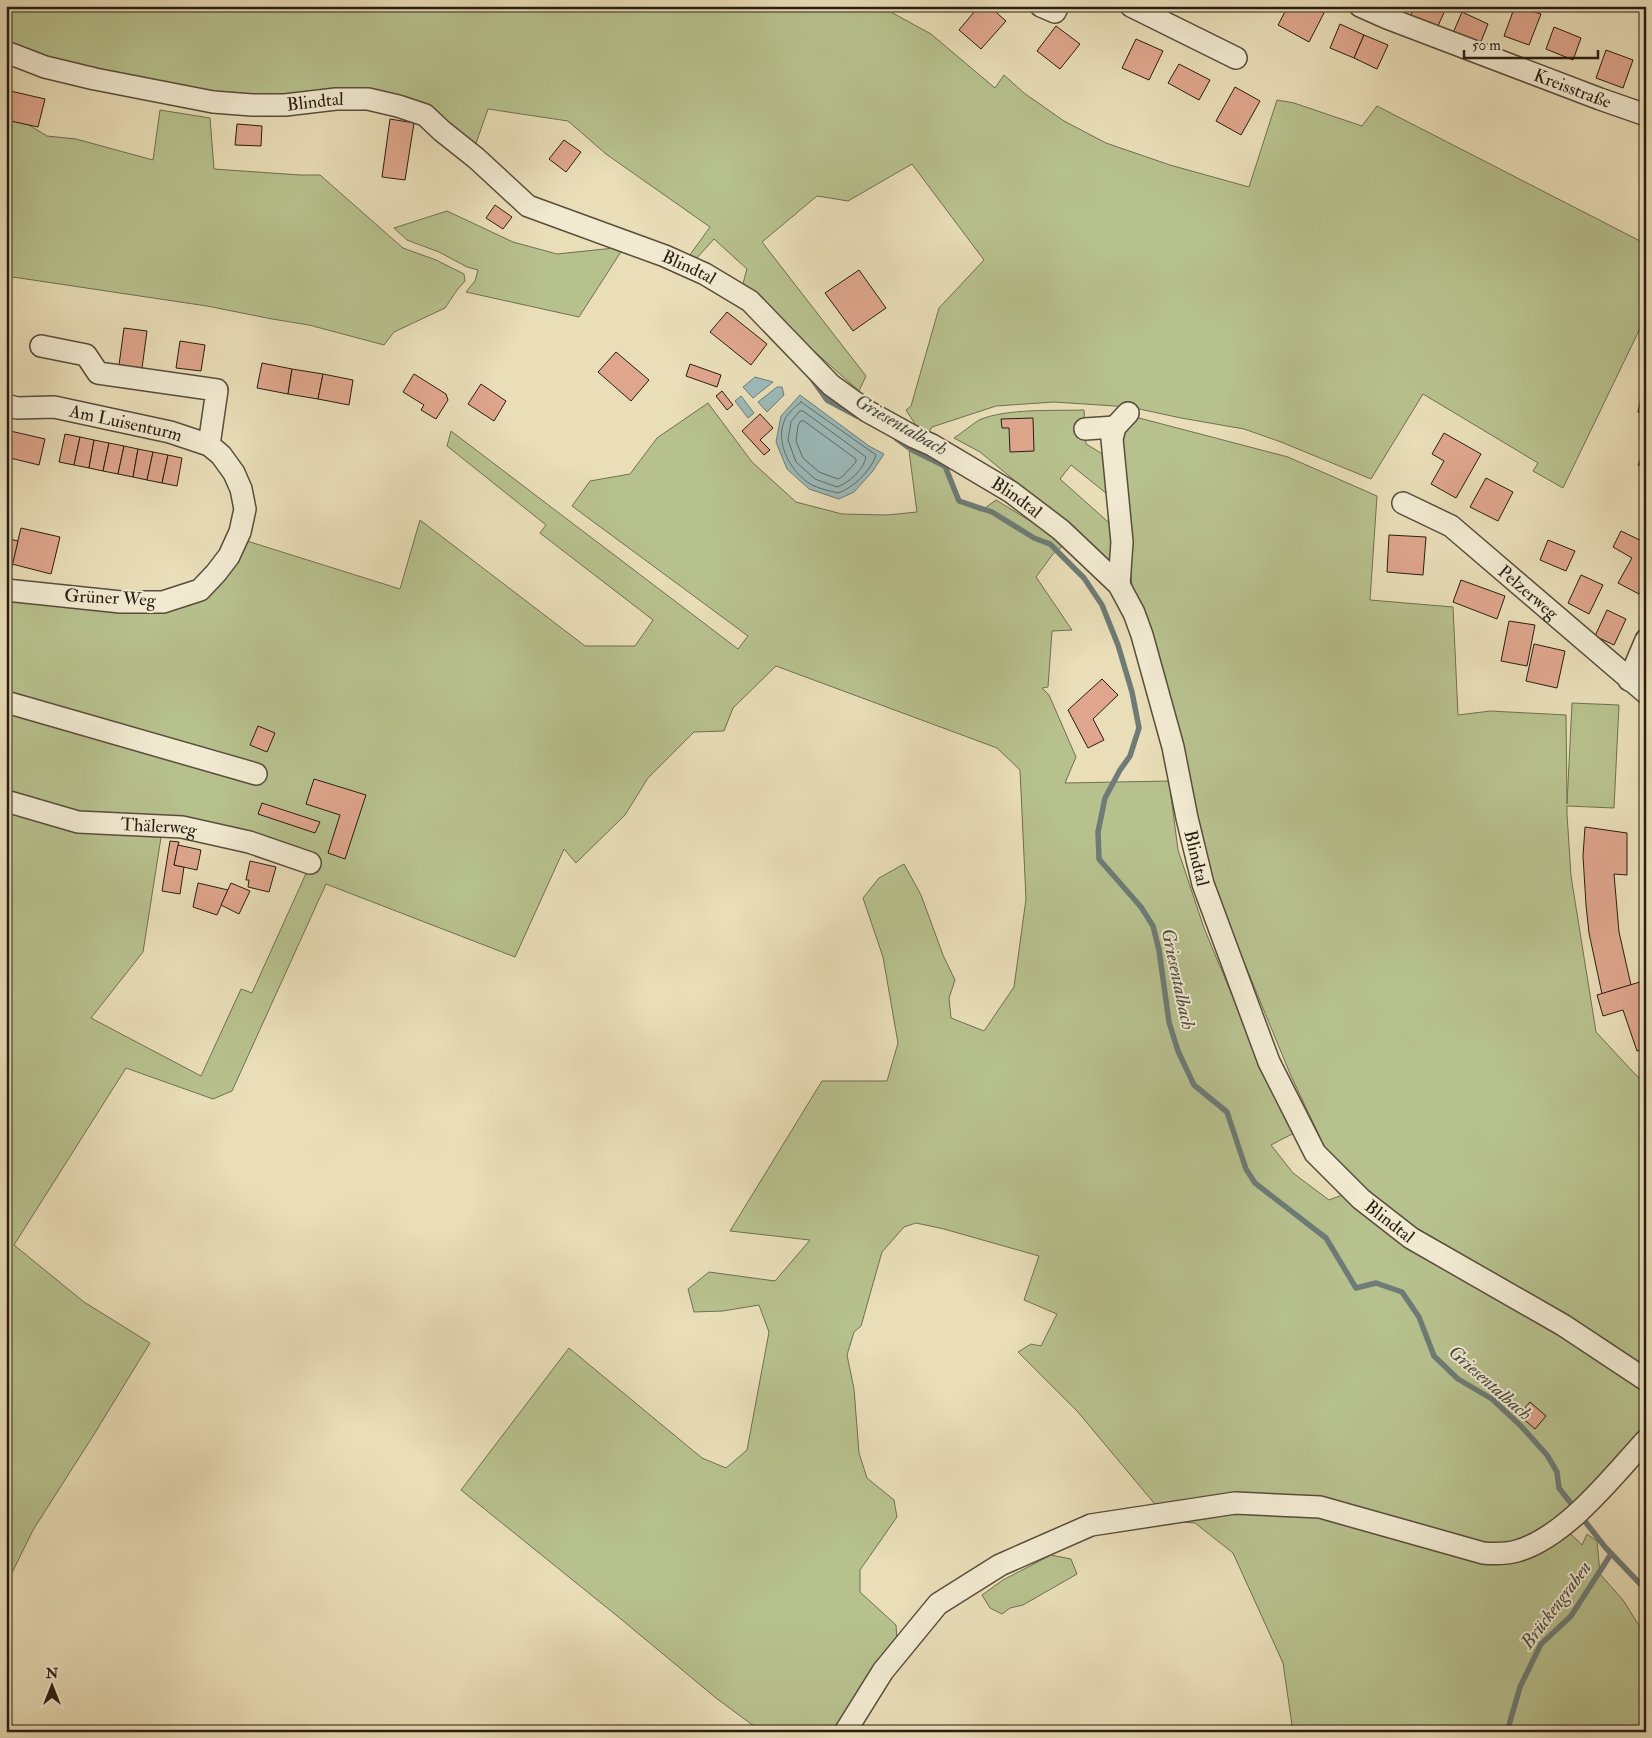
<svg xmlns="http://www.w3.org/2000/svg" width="1652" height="1738" font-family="'IM FELL Double Pica',serif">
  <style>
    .green { fill: #b7c18e; stroke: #706f50 }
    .water { fill: #9cbab9; stroke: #6e7b76 }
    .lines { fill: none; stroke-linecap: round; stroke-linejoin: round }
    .shore { stroke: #626c65; stroke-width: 1 }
    .stream { stroke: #6e7b76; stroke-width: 5.5 }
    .building { fill: #dfa68d; stroke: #291d11 }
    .minor-casing { stroke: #594d3b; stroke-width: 24 }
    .minor { stroke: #f1ead1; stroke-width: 21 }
    .labels { text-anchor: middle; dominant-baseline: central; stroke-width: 4; stroke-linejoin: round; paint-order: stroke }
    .street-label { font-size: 18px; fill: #291d11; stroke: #f1ead1 }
    .water-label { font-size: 19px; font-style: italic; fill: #4c4c43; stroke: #f1ead1 }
  </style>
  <rect width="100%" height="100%" fill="#e9deb8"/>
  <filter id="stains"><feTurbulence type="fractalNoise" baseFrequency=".004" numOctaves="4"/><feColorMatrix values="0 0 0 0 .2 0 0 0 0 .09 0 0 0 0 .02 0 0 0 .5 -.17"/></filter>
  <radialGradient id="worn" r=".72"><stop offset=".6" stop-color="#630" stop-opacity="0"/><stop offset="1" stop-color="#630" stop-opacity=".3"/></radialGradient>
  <g class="green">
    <polygon points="6,6 880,6 931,34 995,88 1004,75 1024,93 1064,121 1106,143 1170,165 1249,187 1277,100 1294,103 1362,126 1377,106 1646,244 1646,316 1563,488 1533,471 1538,463 1423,394 1371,479 1281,442 1244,429 1181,418 1130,407 1054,402 996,406 932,427 927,435 919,430 906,410 911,406 939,308 984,260 912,164 848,201 817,196 762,242 866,376 859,391 742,287 747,269 714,239 695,260 687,259 710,227 606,154 568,121 488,109 474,149 422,110 260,101 73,67 6,44"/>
    <polygon points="160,110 210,118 214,169 300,175 320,175 403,248 436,260 464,274 465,281 457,290 445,308 394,332 384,345 309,325 272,319 207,306 6,276 6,111 47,136 76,139 153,160"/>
    <polygon points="447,211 513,242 557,254 624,247 579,317 466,292 475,281 478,270 467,267 439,252 407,240 394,228"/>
    <path d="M708 403 752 462 796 502 842 514 887 515 917 512 909 451 944 468 958 502 981 511 996 500 1066 543 1053 554 1036 577 1072 630 1052 631 1048 687 1042 688 1049 695 1076 757 1065 783 1169 781 1178 850 1204 928 1254 1048 1281 1099 1296 1132 1271 1145 1293 1173 1329 1200 1345 1194 1414 1246 1575 1338 1633 1377 1646 1389V1425L1585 1501 1565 1518 1543 1534 1515 1545 1499 1548 1480 1547 1406 1525 1308 1500 1234 1498 1196 1503 1211 1513 1239 1511 1321 1514 1483 1556 1501 1558 1517 1556 1570 1533 1582 1545 1587 1534 1597 1541 1600 1574 1623 1600 1642 1630 1646 1632V1732H1289L1292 1725 1283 1663 1233 1553 1195 1523 1169 1521 1077 1411 1018 1352 1031 1344 1041 1346 1057 1314 1024 1300 1039 1256 944 1229 916 1223 904 1227 882 1252 861 1326 854 1332 847 1355 854 1389 859 1453 867 1478 894 1500 897 1517 860 1570V1592L896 1625 897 1640 836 1732H762L716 1698 616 1615 461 1490 569 1348 702 1458 726 1468 747 1450 769 1332 759 1305 723 1311 694 1312 688 1289 709 1272 775 1281 810 1240 730 1231 822 1081H887L898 1043 883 957 863 898 879 878 904 864 921 895 943 955 955 980 949 998 951 1018 984 1031 1014 987 1026 899 1020 770 997 748 776 666 733 708 724 731 694 732 648 778 625 815 576 863 564 849 515 957 326 884 232 1091 213 1099 126 1068 14 1245 84 1302 150 1343 93 1436 33 1530 6 1585V808L76 827 162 831 143 952 91 1018 201 1076 241 989 252 993 313 858 243 835 164 820 77 817 6 796V599C55 604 152 621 195 600 205 595 215 588 223 580 234 569 240 554 247 541L400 589 420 520 585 646H635L653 620 540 533 546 525 447 446 451 431 738 649 748 636 572 506 590 481 630 474 657 438Z"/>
    <path d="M1084 410 1086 444 1106 456 1112 498 1071 465 1060 479 1116 529 1115 570 1042 503 980 452 954 438C962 433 971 425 979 420 1007 408 1054 411 1084 410Z"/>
    <polygon points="1139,418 1288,457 1377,496 1370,600 1453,607 1458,715 1490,711 1566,715 1567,804 1572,703 1619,705 1614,808 1567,806 1567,814 1571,876 1596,1032 1635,1074 1646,1083 1646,1372 1478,1271 1395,1215 1360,1184 1325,1148 1291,1076 1213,887 1182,746 1140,602 1132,585 1122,483 1123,436 1126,427"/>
    <polygon points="1051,1555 1071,1559 1077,1574 1023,1605 1010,1608 1002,1614 990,1608 982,1595 1003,1580"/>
  </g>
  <g class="water">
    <polygon points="755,377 773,382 753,398 743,387"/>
    <polygon points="777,387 782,387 784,395 767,412 758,402"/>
    <polygon points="800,395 869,446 884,454 872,472 854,492 839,499 809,489 787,469 776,442 781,416"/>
    <polygon points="741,396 754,413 748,418 735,401"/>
  </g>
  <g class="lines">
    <g class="shore">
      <path d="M801 402 876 455C871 471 853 488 838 493 830 491 820 489 812 485 791 473 774 443 785 419 788 413 796 406 801 402Z"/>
      <path d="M800 411H803L866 457C864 469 849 483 837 487L815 479 796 462 788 440 791 422Z"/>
      <polygon points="801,421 804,421 856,459 856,462 842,477 838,479 819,472 803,458 796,441 798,426"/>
    </g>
    <g class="stream">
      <polyline points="810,376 827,400 857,416"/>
      <polyline points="897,439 908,447 945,466 959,501 992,512 1034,538 1050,544 1084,578 1102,605 1118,645 1132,692 1139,728 1130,756 1120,770 1105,798 1098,832 1099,859 1141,907 1153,926 1159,950 1169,1022 1178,1051 1194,1085 1227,1112 1246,1169 1255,1183 1326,1238 1356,1288 1376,1283 1402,1292 1419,1317 1434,1356 1458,1379 1492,1399 1520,1425 1547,1455 1557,1472 1559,1488 1605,1547 1646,1590"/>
      <polyline points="1507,1732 1520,1687 1541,1644 1571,1616 1611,1554"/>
    </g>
  </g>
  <g class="building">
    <polygon points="979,6 989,6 1006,21 981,49 959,30"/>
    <polygon points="1288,6 1311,6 1324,13 1309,42 1278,25"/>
    <polygon points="1415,6 1447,6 1437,28 1410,17"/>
    <polygon points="1515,6 1541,14 1529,45 1504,36"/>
    <polygon points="1462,12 1488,24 1480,44 1453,33"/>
    <polygon points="1340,24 1364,35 1354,58 1330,48"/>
    <polygon points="1056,26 1080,44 1060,69 1037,51"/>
    <polygon points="1554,27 1581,38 1573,60 1546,49"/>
    <polygon points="1364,35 1388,45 1377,69 1354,58"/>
    <polygon points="1136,39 1163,51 1149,80 1122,68"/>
    <polygon points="1606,50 1633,60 1623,88 1596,78"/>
    <polygon points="1179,64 1210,80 1199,100 1168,83"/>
    <polygon points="1235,87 1260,101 1241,135 1216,121"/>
    <polygon points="6,90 45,99 38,127 6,120"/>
    <polygon points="390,119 414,123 405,180 382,177"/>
    <polygon points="237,124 262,126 261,146 235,145"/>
    <polygon points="564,140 581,152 566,172 549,159"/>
    <polygon points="495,205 512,217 503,229 486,218"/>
    <polygon points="859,270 886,308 853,331 825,293"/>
    <polygon points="727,312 767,344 751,365 710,332"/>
    <polygon points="124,328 147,331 142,368 119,365"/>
    <polygon points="180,341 205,345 201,371 176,368"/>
    <polygon points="616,352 649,380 631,401 598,372"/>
    <polygon points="262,363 292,369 288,394 257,388"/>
    <polygon points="690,364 721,375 717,387 686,376"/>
    <polygon points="292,369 323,374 318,399 288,394"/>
    <polygon points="1646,373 1646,413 1638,412"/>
    <polygon points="323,374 353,380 349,405 318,399"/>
    <polygon points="414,374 446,394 448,400 436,419 421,410 424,405 403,392"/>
    <polygon points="481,384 506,401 494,421 468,404"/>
    <polygon points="722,391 733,405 727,410 716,396"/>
    <polygon points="760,414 773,428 760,440 770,450 764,455 742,431"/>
    <polygon points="1033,418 1034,451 1010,452 1009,428 1002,428 1001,419"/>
    <polygon points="6,430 45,439 39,465 6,457"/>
    <polygon points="1444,433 1481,454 1456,498 1431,484 1444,461 1432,454"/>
    <polygon points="65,434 80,437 74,465 59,462"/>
    <polygon points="80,437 94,440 89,468 74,465"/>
    <polygon points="94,440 109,443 103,471 89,468"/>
    <polygon points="109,443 124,446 118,474 103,471"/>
    <polygon points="124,446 138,449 133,477 118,474"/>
    <polygon points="138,449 153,452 147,480 133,477"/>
    <polygon points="1646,449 1646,469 1638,465"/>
    <polygon points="153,452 168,455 162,483 147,480"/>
    <polygon points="168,455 182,458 177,486 162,483"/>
    <polygon points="1486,478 1513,492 1498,521 1470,507"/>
    <polygon points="21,528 60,537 51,574 12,564"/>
    <polygon points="1621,531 1646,543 1646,582 1639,594 1618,583 1632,558 1613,547"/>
    <polygon points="1389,535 1426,537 1423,575 1387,572"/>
    <polygon points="6,538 18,541 11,571 6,570"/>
    <polygon points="1548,540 1575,551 1566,571 1540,560"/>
    <polygon points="1581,575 1603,585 1589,614 1568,603"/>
    <polygon points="1461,580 1505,596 1497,619 1453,602"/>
    <polygon points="1607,610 1626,619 1614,645 1595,636"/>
    <polygon points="1509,621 1535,625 1527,666 1501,661"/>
    <polygon points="1534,644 1565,651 1557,688 1526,681"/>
    <polygon points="1102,679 1118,695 1093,719 1104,740 1088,748 1068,710"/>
    <polygon points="258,726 275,733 267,752 250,745"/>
    <polygon points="314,779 366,795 345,859 328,853 340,815 306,804"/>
    <polygon points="262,803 320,822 315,833 258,814"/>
    <polygon points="1585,827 1627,833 1627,875 1614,874 1619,932 1631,985 1602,994 1589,933 1586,905 1583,856"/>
    <polygon points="170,841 179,842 174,865 184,867 180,894 162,891"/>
    <polygon points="178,845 201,850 197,870 174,865"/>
    <polygon points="250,861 276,867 269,892 248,887 249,880 246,880"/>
    <polygon points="198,883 228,890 217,915 193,907"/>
    <polygon points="231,883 250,891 239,914 221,905"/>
    <polygon points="1643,981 1646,990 1646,1049 1637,1051 1623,1010 1603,1016 1597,995"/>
    <polygon points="1530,1402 1546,1416 1535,1429 1519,1415"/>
  </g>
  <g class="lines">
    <defs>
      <g id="minor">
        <polyline points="1041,6 1055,12 1058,6"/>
        <polyline points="1131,6 1236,58"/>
        <path id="s1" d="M1360 6 1387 18 1600 99 1646 115"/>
        <path id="s2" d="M6 52 45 67 95 79 213 102 252 105H285L336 99H368L398 106 425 115 442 131 476 158 528 206 665 256 705 274 750 301 831 385 867 411 914 437 932 445 1011 492 1061 530 1119 585 1134 613 1142 635 1173 747 1187 818 1203 884 1269 1062 1315 1153 1361 1199 1411 1238 1563 1325 1646 1380"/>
        <polyline points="41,346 86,355 98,373 217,390 209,445"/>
        <path id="s3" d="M6 405 17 408 54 407 170 432 209 445 221 455 234 473 241 489 245 509 240 532 229 556 216 573 200 590 163 602H121L6 590"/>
        <polyline points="1085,429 1115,427"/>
        <path id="s4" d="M1403 503 1451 526 1646 693"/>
        <polyline points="1119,585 1122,542 1112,439 1115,427 1128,413"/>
        <polyline points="1629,680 1646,640"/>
        <polyline points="6,702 256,774"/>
        <path id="s5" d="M6 801 78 822 182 827 249 842 310 863"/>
        <path d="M845 1732 883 1671 938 1604 1000 1565 1091 1525 1235 1503 1320 1507 1483 1553C1495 1554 1506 1554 1517 1551 1566 1537 1613 1476 1646 1440"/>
      </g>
    </defs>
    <use href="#minor" class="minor-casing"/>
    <use href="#minor" class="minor"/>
  </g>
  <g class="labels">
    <g class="street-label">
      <text stroke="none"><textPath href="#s1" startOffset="228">Kreisstraße</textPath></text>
      <text stroke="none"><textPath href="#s2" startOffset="316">Blindtal</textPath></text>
      <text stroke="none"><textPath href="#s2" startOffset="738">Blindtal</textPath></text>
      <text stroke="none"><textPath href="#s3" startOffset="122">Am Luisenturm</textPath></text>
      <text stroke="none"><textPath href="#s2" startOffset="1142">Blindtal</textPath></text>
      <text stroke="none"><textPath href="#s4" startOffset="155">Pelzerweg</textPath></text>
      <text transform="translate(110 598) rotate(3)">Grüner Weg</text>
      <text stroke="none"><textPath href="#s5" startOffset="156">Thälerweg</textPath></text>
      <text stroke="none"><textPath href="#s2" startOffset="1562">Blindtal</textPath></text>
      <text stroke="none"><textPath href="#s2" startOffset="1982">Blindtal</textPath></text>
    </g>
    <g class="water-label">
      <text transform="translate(901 425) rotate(30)">Griesentalbach</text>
      <text transform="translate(1178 979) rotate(78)">Griesentalbach</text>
      <text transform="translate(1490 1383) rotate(41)">Griesentalbach</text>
      <text transform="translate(1556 1605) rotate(-53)">Brückengraben</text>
    </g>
  </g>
  <rect width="1652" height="1738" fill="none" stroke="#e9deb8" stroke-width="25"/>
  <rect x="8" y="8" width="1637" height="1723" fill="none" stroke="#291d11" stroke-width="2.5"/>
  <rect x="12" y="12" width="1627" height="1713" fill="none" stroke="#291d11"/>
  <g transform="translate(52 1686)" stroke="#f1ead1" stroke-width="4" paint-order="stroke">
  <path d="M0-4L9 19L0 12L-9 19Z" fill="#291d11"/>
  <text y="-8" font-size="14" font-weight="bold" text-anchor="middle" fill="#291d11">N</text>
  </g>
  <path d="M1464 50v8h134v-8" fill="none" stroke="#291d11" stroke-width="2.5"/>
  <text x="1472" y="50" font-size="15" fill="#291d11" stroke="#f1ead1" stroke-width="4" paint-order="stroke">50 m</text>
  <rect width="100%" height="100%" filter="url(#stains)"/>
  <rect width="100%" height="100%" fill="url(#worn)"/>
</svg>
